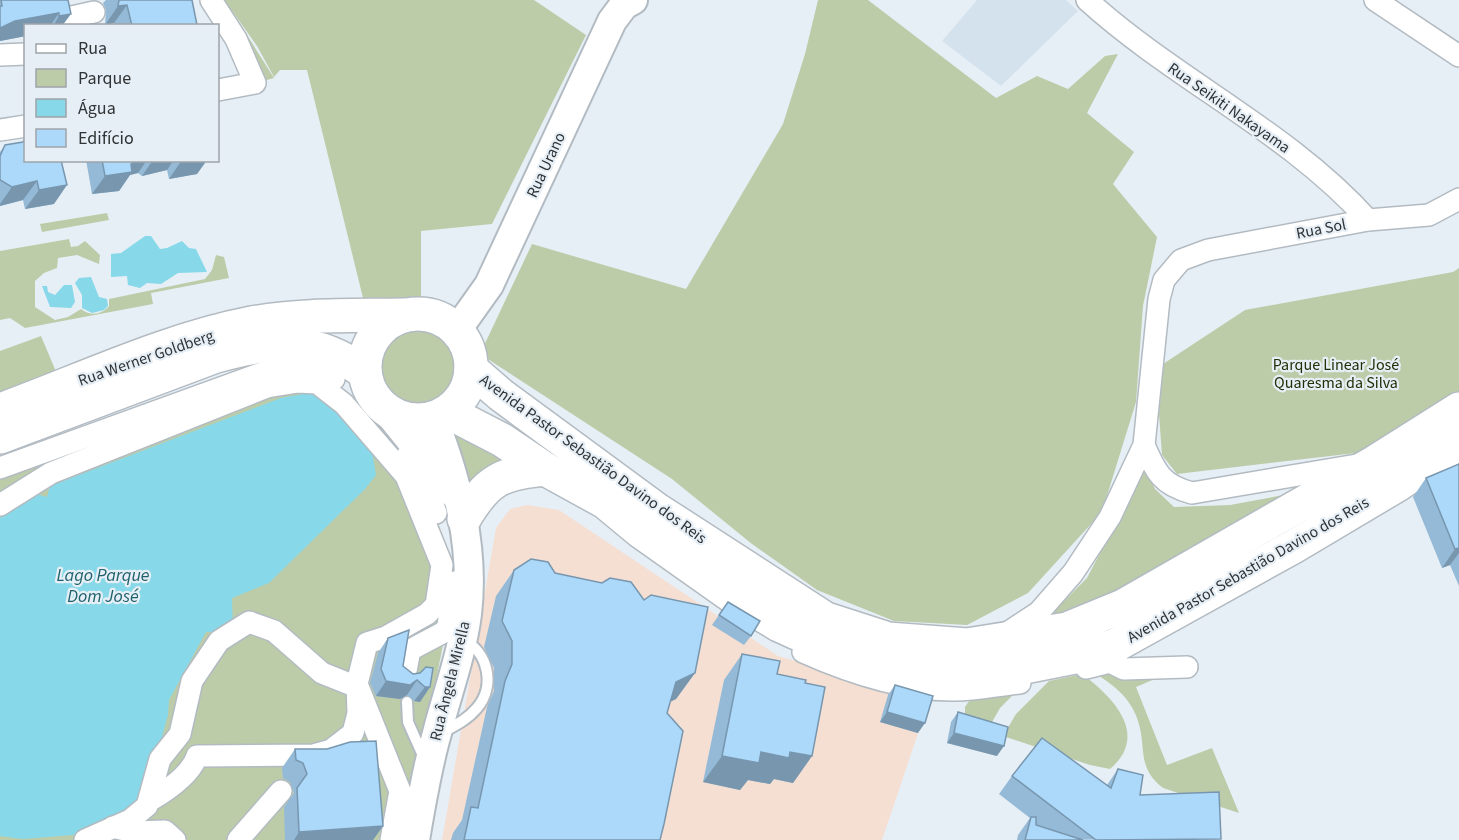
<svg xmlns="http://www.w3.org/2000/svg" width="1459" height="840" font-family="'Source Sans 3',sans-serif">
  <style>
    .built { fill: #d4e2ee }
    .medical { fill: #f5dfd2 }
    .green { fill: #bccca9 }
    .water { fill: #87d8e8 }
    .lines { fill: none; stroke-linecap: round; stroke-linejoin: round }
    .lane-casing { stroke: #b3bbc2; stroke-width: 14 }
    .street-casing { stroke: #b3bbc2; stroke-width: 24 }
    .secondary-casing { stroke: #b3bbc2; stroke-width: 32 }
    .primary-casing { stroke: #b3bbc2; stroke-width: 36 }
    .lane { stroke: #fff; stroke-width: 10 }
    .street { stroke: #fff; stroke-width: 21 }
    .secondary { stroke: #fff; stroke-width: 28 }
    .primary { stroke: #fff; stroke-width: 33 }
    .wall { fill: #94bad7 }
    .shaded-wall { fill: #7897af }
    .building { fill: #acd8fa; stroke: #7897af; stroke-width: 1.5 }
    .labels { text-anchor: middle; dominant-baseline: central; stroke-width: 4.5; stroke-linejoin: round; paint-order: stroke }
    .street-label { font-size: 16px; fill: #303436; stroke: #e7eff6 }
    .park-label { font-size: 16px; fill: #213006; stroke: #e7eff6 }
    .water-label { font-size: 18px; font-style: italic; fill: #1e616c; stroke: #e7eff6 }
  </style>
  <rect width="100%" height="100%" fill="#e7eff6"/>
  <polygon class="built" points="977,0 1066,0 1078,11 1001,86 942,41"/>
  <polygon class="medical" points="527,505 559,510 778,656 930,698 882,840 442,840 496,528 510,509"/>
  <g class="green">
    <polygon points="224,0 534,0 586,35 492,224 421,231 421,302 364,302 307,70 280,70 274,77 257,46 230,8 274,78 256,83"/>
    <polygon points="818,0 868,0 996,98 1037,76 1068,89 1105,56 1118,54 1087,113 1134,152 1113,184 1157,237 1143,306 1136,402 1102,512 1028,593 967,625 894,621 817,590 752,544 672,479 480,354 532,244 686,289 783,124 805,54"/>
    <polygon points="107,213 109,220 42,232 40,224"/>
    <path d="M69 239 71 247 78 246 85 241 100 255 99 264 77 255 58 258 57 268 44 273 35 281V307L55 320 68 317 81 309C90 317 103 314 109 306V299L205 279 212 270 216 255 224 257 229 278 151 293 153 304 25 328 10 318 0 320V251Z"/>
    <polygon points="1459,268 1459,401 1430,420 1356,453 1177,474 1162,455 1159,414 1163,364 1245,310 1453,272"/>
    <circle cx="417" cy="368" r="41"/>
    <polygon points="41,336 57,374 0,397 0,351"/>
    <polygon points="335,381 419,471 455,570 445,635 404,840 0,840 0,470 71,442"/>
    <polygon points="453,433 512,458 467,495"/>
    <polygon points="1145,467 1155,489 1174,507 1230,505 1305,491 1122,599 1048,617 1087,578"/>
    <path d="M1178 669 1136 687 1167 765 1212 748 1239 813 1163 788C1136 767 1147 748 1138 721 1131 697 1111 683 1091 671Z"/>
    <path d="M1082 674C1113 697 1150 735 1110 769L1090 765 1003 736 1016 714 1049 681Z"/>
    <polygon points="1022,686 1000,708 987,731 965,715 965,707 971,698"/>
  </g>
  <g class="water">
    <polygon points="145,236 151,236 160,249 167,248 182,241 189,248 196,249 207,272 178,273 161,284 147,283 140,288 128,285 127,276 111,277 111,254 121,253"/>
    <polygon points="91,277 99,297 107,299 108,306 104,310 92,313 82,308 82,295 75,283 79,278"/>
    <polygon points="64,285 72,285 75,302 71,308 50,307 42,286 47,286 48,292 55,295"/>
    <polygon points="309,393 335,406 372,451 376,475 365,489 269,583 232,598 233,632 206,632 169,700 168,715 147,793 137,804 85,834 23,839 0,836 0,518 33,493 47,497 50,486 281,398"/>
  </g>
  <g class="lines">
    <defs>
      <g id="lane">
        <polyline points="407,702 408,722 424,758"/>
        <path d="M441 733C454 726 467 720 477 708 496 686 488 651 463 640"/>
      </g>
      <g id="street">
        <polyline points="211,0 236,39 255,83 218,90"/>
        <path d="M1087 0C1175 80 1288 131 1368 220"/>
        <polyline points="1375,0 1459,56"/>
        <polyline points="68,26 67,18 94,12"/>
        <polyline points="0,55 26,54"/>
        <polyline points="0,130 26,126"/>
        <path d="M1144 445C1156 473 1162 485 1192 493L1357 465"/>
        <polyline points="407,456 420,470 436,513"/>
        <polyline points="0,468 265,372 306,366 334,379"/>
        <polyline points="0,505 51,473 267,387 298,382 317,383 344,404 406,476 442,565 436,605 427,614 386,637 367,643 357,684 400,791 391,840"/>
        <polyline points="1007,633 1039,612 1073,573 1110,517 1144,445 1159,299 1164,280 1181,260 1208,250 1368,220 1429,215 1459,199"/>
        <path d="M803 652C848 672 901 690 951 690 974 691 997 685 1020 683"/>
        <polyline points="1086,668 1110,662 1124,669 1187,667"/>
        <polyline points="405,676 410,650 444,632 448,626 454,582"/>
        <polyline points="113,827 133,832 165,831 175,840"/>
        <path d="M85 840 130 820 147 806 160 759 180 734 192 681 219 641 249 622 274 631 322 673 352 685 357 684 358 713 353 733 331 750 313 755 197 756C191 774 168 790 151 800"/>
        <polyline points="238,840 281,791"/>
      </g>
      <g id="secondary">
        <polyline points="457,330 489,285 612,21 624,5 633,0"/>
        <polyline points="386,410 453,493"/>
        <path d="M415 840C421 804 427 768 437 733 447 694 462 654 467 614 475 547 457 480 433 418"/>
      </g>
      <g id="primary">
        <circle cx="418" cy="367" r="53"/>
        <polyline points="471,369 501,395 656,509 826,619 888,639 967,645 1067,629 1123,606 1375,462 1459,409"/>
        <path d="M0 410C82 380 165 340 252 323 301 314 353 316 403 315"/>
        <polyline points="448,412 502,440 545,469 605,502 640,531 739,601 779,625 821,644 885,663 960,671 1014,669 1080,656 1116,645 1293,547 1399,484 1459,443"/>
        <path d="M0 437 216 356C273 340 315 336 364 372"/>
        <path d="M464 519C487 480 501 473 545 469"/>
      </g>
    </defs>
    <use href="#lane" class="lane-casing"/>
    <use href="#street" class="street-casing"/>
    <use href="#secondary" class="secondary-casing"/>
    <use href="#primary" class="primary-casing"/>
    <use href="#lane" class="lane"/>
    <use href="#street" class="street"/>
    <use href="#secondary" class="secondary"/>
    <use href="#primary" class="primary"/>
  </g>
  <g class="wall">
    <polygon points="0,0 68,0 62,26 26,26 26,36 0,41"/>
    <polygon points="106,0 192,0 197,25 208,26 114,26 114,23 105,25 106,10 103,3"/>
    <polygon points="23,142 54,204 25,209 23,200 0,206 0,152 5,145"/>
    <polygon points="86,160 207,160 197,174 169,179 167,170 142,176 138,173 130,175 119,191 92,194"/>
    <polygon points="1459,464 1459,586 1450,565 1442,568 1413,497 1426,478"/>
    <polygon points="514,570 555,573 695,673 676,699 670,702 667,713 660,840 451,840 453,833 462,820 487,707 494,691 494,668 484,647 496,596"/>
    <polygon points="728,602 751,636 744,645 712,625"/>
    <polygon points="388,638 403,666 430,687 420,702 414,701 407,695 400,699 376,696 370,683 378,653"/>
    <polygon points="742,654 777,674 805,683 812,756 793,783 774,779 770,784 748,780 740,790 703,782 724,680"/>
    <polygon points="895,685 918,733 880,722 888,695"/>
    <polygon points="958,712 997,756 947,743 951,722"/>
    <polygon points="295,749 383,826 373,840 285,840 284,807 294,793 290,782 283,778 282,768"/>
    <polygon points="1118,769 1140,795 1221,839 1017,840 1018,835 1030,818 999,794 1012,776 1107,785"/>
  </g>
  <g class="shaded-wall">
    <polygon points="127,5 114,23 105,25 118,6"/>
    <polygon points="59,13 50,26 26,26 26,36 0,41 0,28 15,21"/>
    <polygon points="71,14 62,26 53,26 59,16"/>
    <polygon points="132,160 147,160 138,173 130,175 119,191 92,194 105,176"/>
    <polygon points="153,160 174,160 167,170 142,176"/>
    <polygon points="182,160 207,160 197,174 169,179"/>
    <polygon points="37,181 23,200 0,206 0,204 12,187"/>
    <polygon points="67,185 54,204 25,209 39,190"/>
    <polygon points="1459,548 1459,553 1450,565 1442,568 1455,549"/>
    <polygon points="695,673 676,699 657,708 676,682"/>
    <polygon points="417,680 407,695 400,699 376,696 386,681"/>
    <polygon points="425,687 430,687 420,702 414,701"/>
    <polygon points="887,712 925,723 918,733 880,722"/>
    <polygon points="954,733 1004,746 997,756 947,743"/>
    <polygon points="761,752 790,752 812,756 793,783 774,779 770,784 748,780 740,790 703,782 722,756"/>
    <polygon points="383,826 373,840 294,840 299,832"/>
  </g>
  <g class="building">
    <polygon points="1,0 68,0 71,14 59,16 59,13 15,21 0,28 0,6 2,6"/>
    <polygon points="119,0 192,0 197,25 208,26 132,26 127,5 118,6"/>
    <polygon points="26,138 26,160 61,160 67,185 39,190 37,181 12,187 0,180 0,156 5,145 23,142"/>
    <polygon points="102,160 134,160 134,162 131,164 132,172 105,176"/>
    <polygon points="1459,464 1459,548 1455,549 1426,478"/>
    <polygon points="531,559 548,562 555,573 602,583 610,578 631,582 644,600 651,595 708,607 695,673 676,682 667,713 683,731 664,824 660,840 464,840 471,807 478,808 505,681 512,664 512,641 502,621 514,570"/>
    <polygon points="728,602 760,621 751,636 719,615"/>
    <polygon points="409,630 403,666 413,674 420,673 426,667 433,668 430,687 425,687 417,680 410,685 386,681 381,669 388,638"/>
    <polygon points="742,654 780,661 777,674 806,680 805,683 825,687 812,756 790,752 789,758 761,752 759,763 722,756"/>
    <polygon points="895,685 933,696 925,723 887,712"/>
    <polygon points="958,712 1008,727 1004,746 954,733"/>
    <polygon points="1042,738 1111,788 1118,769 1143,775 1140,795 1219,792 1221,839 1096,840 1012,776"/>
    <polygon points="376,741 383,826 299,832 297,788 307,774 303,763 296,760 295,749 327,749 350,742"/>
    <polygon points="1031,817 1036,817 1036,825 1083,840 1025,840"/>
  </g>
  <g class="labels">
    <g class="street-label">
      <text transform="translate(1229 108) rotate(35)">Rua Seikiti Nakayama</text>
      <text transform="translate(546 165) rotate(-65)">Rua Urano</text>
      <text transform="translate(1321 229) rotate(-11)">Rua Sol</text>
      <text transform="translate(146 358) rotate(-19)">Rua Werner Goldberg</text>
      <text transform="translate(593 459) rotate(36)">Avenida Pastor Sebastião Davino dos Reis</text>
      <text transform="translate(1248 570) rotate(-30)">Avenida Pastor Sebastião Davino dos Reis</text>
      <text transform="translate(450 681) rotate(-76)">Rua Ângela Mirella</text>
    </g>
    <g class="park-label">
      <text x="1336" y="365">Parque Linear José<tspan x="1336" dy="18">Quaresma da Silva</tspan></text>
    </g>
    <g class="water-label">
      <text x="103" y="575">Lago Parque<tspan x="103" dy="21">Dom José</tspan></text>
    </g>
  </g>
  <rect x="24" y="24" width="195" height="138" fill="#e7eff6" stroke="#9ea4a9" stroke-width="1.5"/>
  <rect x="36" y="44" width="30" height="9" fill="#ffffff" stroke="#9ea4a9" stroke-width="1.5"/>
  <text x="78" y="54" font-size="18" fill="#303436">Rua</text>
  <rect x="36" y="69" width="30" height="18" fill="#bccca9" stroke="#9ea4a9" stroke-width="1.5"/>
  <text x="78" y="84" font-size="18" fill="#303436">Parque</text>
  <rect x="36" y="99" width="30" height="18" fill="#87d8e8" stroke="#9ea4a9" stroke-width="1.5"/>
  <text x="78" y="114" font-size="18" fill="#303436">Água</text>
  <rect x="36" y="129" width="30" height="18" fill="#acd8fa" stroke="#9ea4a9" stroke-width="1.5"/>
  <text x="78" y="144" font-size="18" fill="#303436">Edifício</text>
</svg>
